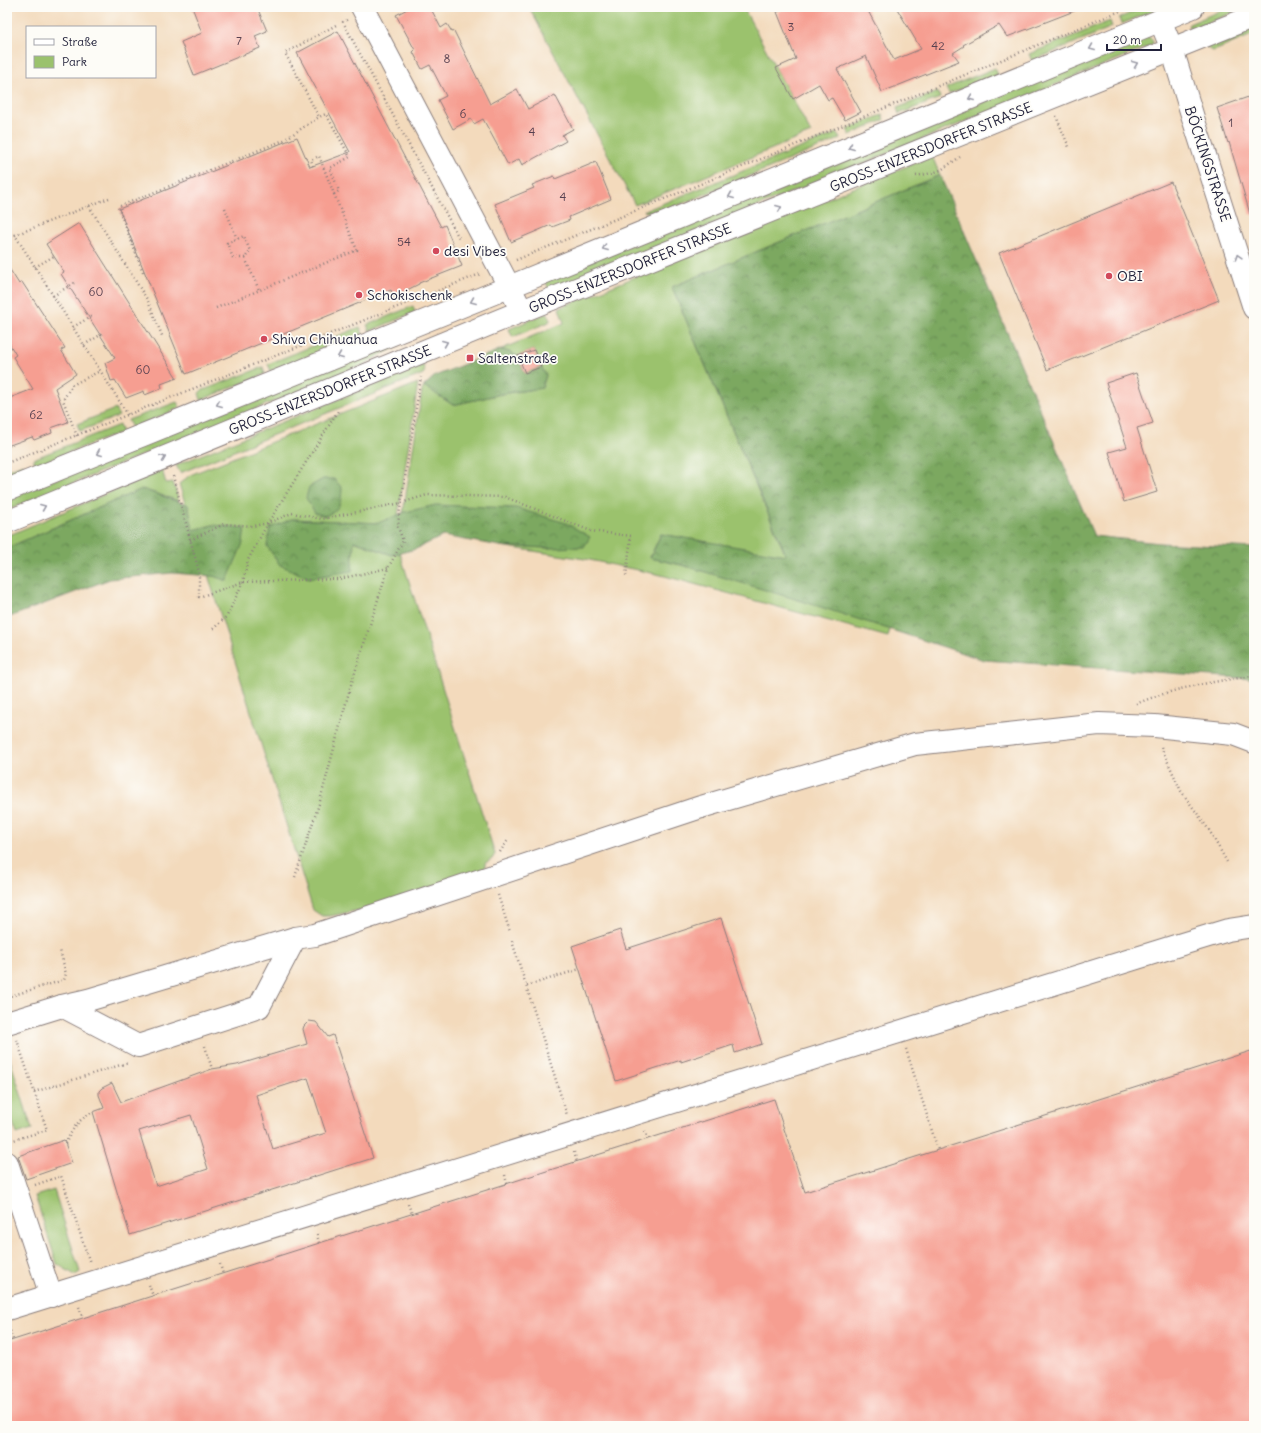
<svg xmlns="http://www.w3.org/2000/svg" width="1261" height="1433" font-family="Delius,sans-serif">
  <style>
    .green { fill: #9bc26d; stroke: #5e7254 }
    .forest { fill: url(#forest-crowns); stroke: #4f654e }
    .building { fill: #f69e91; fill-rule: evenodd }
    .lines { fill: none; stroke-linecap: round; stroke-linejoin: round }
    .minor-casing { stroke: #8a7e7c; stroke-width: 24 }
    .major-casing { stroke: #8a7e7c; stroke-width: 24 }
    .path { stroke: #8a7e7c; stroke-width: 2.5; stroke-dasharray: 1 3; stroke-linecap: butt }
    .minor { stroke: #fff; stroke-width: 22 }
    .major { stroke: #fff; stroke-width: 22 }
    .oneway { stroke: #9c9ca7 }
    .poi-dot { fill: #d1495b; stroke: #fdfcf7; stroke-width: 1.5 }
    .labels { text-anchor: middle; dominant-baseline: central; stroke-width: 3.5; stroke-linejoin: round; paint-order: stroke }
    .number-label { font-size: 12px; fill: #574150 }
    .street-label { font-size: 14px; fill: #22223b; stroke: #fdfcf7 }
    .poi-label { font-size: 14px; fill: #22223b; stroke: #fdfcf7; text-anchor: start }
  </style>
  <defs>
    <pattern id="forest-crowns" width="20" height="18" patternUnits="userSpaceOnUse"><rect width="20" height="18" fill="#7ca860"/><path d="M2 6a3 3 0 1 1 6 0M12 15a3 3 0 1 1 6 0" fill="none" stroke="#658850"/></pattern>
  </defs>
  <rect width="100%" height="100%" fill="#fdfcf7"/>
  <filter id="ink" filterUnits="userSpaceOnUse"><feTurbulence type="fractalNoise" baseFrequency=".025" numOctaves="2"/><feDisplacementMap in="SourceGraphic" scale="8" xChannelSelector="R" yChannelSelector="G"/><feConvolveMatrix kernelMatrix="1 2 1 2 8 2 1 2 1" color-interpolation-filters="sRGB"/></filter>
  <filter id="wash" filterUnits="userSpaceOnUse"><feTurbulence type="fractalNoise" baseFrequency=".012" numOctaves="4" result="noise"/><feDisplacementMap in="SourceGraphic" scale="16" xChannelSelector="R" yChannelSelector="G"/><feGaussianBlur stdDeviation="0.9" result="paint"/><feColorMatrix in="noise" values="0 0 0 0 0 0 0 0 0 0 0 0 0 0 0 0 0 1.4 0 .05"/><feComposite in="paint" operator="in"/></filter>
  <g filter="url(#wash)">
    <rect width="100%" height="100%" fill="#f3dabc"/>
    <g class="green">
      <polygon points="529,7 743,7 811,133 635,205"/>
      <polygon points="1145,7 1164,7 1121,24 1119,18"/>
      <polygon points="1229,7 1247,7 1192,29 1188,26 1189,24"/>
      <polygon points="1110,21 1112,27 1032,61 1029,54"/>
      <path d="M1254 25V34L1214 51C1210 50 1208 50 1206 45Z"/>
      <polygon points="1146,36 1151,38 1153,42 1152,45 1150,46 550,291 545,280"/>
      <polygon points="995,68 998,75 949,94 946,88"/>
      <polygon points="938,92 940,98 899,114 897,108"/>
      <polygon points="882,115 884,120 850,135 847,129"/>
      <polygon points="837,133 840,139 664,211 647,212 644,211"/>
      <path d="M932 156 940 175 672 287 786 556 661 534 650 557C731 577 810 603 890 629L888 637 661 575 585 559 500 546 549 548 405 512 403 513 422 391 424 386 453 405 501 394 542 388 546 375 541 367 534 350 518 356 504 350 497 351 564 323 559 308Z"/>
      <polygon points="413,306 415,312 370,331 367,325"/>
      <polygon points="547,313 550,320 549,322 513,337 512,336 509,329"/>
      <polygon points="360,327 363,334 271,371 268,364"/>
      <polygon points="397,341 399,346 380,355 361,366 7,510 7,499"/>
      <polygon points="423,365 425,371 423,374 180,473 176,465"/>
      <polygon points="263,367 265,374 201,400 199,393 201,391"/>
      <polygon points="418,383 398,515 379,523 292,519 392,555 400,553 495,854 492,859 485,863 485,869 370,908 330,916 322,916 313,910 208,575 213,576 213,525 193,530 188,505 185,503 179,484 190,475"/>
      <polygon points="177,402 180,408 132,428 128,420"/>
      <polygon points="115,409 119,416 80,431 77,424"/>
      <polygon points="119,425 122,432 36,465 33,459"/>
      <polygon points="23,464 26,470 7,477 7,470"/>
      <polygon points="162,470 166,483 173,482 179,501 142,489 7,548 7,536"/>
      <polygon points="7,1050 32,1129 17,1134 7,1106"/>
      <polygon points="54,1190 80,1272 75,1275 57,1264 35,1196"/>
    </g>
    <g class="forest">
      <polygon points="940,175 1094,536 1160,543 1254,548 1254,679 984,660 805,602 682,565 650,558 661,534 786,555 672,287"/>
      <polygon points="504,350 518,356 525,373 541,367 546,375 542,388 501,394 453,405 424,386 435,376 497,351"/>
      <path d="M323 479H334L342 488C341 504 340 510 325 516L315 513 306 498 309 487Z"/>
      <polygon points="142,489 188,505 193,530 213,525 245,528 243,543 227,581 213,576 172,573 110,579 7,618 7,548"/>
      <polygon points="436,505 516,508 566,523 590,537 584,547 549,548 500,546 443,536 416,549 392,555 354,541 352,571 309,578 280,565 267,546 270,528 292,519 378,523 405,512"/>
    </g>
    <g id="blocks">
      <g class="building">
        <polygon points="192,7 257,7 267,31 255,36 260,48 194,75 181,42 202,33"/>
        <polygon points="411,7 430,7 441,28 447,24 452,32 454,31 490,104 517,89 528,109 555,95 573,129 562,135 566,141 522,165 519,159 508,165 483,119 474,124 471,119 453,129 438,100 446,96 430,65 422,69 413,52 415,50 396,15"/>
        <polygon points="789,7 866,7 894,60 921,49 896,7 1082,7 1082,8 1007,37 999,25 963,45 964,46 953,53 959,61 882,92 866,56 837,69 861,112 845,120 832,98 828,100 819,84 793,99 776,68 796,59 777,12"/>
        <polygon points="338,31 441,227 445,225 462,266 419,283 419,284 403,292 393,296 391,290 186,374 119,209 297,137 310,167 350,152 297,53"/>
        <polygon points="1254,95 1254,214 1250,214 1229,142 1228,143 1217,108"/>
        <polygon points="596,162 611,199 569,217 570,220 552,227 551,225 511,242 495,204 534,188 532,185 554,176 555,179"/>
        <polygon points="1171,182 1219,300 1047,370 999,253"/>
        <polygon points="79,223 177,378 161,384 162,388 145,395 144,391 126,398 115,380 111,381 105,363 115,358 61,274 64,272 46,244"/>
        <polygon points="7,265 19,284 22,282 65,348 61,350 76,374 55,388 68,422 51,428 52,433 34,440 32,437 7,446 7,399 33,389 13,357 16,355 7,340"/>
        <polygon points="534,350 541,367 525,373 518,356"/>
        <polygon points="1136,373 1153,423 1137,428 1157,492 1124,502 1109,452 1127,447 1106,383"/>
        <polygon points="721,918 762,1044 735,1053 733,1045 681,1062 681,1060 616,1081 572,946 620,930 626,949"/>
        <path d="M309 1021 316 1022 328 1037 333 1035 373 1158 130 1235 93 1112 104 1108 99 1095V1091L102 1088 112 1083 121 1102 212 1069 237 1065 307 1044 303 1029 304 1026ZM308 1078 326 1133 273 1149 256 1095ZM191 1115 208 1169 156 1186 139 1131Z"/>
        <polygon points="1254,1050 1254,1426 7,1426 7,1342 774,1099 805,1192"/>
        <polygon points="64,1140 72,1163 26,1179 18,1156"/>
      </g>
    </g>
  </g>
  <g filter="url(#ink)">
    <use href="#blocks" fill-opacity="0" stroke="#8a7e7c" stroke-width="1"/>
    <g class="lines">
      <defs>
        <g id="minor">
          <polyline points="362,7 522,311"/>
          <polyline points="1160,20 1172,49 1194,121 1254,308"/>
          <polyline points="62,1006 138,1046 259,1007 295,938"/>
          <polyline points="7,1023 62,1006 88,1000 295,938 315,935 701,807 915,744 1099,724 1155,726 1233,734 1254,742"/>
          <polyline points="7,1163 51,1296"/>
          <polyline points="7,1309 1182,944 1228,930 1254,926"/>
        </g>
        <g id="major">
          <polyline points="7,490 509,287 1193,7"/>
          <polyline points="7,522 522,311 1254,16"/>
        </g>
      </defs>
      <use href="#minor" class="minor-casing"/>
      <use href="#major" class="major-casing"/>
      <g class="path">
        <polyline points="347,20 343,22 459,238"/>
        <polyline points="1056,116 1069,147"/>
        <polyline points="313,166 311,160 319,156 334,194 339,191 330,168 350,157 326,114 319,117"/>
        <polyline points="916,176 932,173 941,170 960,157"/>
        <polyline points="109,198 15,235 128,415"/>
        <polyline points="89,206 148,301 163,338"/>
        <polyline points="225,208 237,239"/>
        <polyline points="7,238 15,235"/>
        <polyline points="245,258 233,258 227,243 244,236 250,251 245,258 259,290"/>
        <polyline points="516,260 1130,7"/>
        <polyline points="35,267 54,256"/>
        <polyline points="143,272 118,207 284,140 319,117 285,53 338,24"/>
        <polyline points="53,296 74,283"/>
        <polyline points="216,308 357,250 334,194"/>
        <polyline points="73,327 92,316"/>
        <polyline points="84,345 102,334"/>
        <polyline points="77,436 63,400 72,385 100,371"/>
        <polyline points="7,463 480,274"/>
        <polyline points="173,476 199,572 199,597 243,582 339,579 388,568"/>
        <polyline points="190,540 224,524 253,526 268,523 292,513 322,519 401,503 427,495 505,497 591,531 631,536 626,576"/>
        <polyline points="213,629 227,616 243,582 248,560 268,523 338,411"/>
        <path d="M1136 704C1173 688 1214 681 1254 676"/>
        <polyline points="1161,747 1181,791 1209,830 1227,862"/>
        <polyline points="500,852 508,840"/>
        <polyline points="295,877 320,801 350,688 388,568 403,541 398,527 399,515 421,377"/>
        <polyline points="498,895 510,932"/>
        <polyline points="512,941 567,1115"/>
        <polyline points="527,986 580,969"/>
        <polyline points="7,997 64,980 66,974 60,950"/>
        <polyline points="205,1046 212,1069"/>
        <polyline points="906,1049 938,1150"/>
        <polyline points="34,1092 127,1063"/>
        <polyline points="645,1131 648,1139"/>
        <polyline points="7,1142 47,1130 17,1040"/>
        <path d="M65 1144C73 1129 77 1120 93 1112"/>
        <polyline points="574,1152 577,1162"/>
        <polyline points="505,1175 507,1184"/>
        <polyline points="35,1185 61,1176 90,1263"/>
        <polyline points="408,1204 412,1214"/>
        <polyline points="317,1234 319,1243"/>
        <polyline points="220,1264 223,1274"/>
        <polyline points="149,1285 153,1296"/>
        <polyline points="79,1307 83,1318"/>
        <polyline points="9,1327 13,1340"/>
      </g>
      <use href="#minor" class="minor"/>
      <use href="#major" class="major"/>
    </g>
    <defs><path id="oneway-chevron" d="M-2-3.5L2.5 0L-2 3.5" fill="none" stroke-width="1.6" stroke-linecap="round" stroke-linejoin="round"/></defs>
    <g class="oneway">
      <use href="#oneway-chevron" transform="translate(1092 48) rotate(158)"/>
      <use href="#oneway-chevron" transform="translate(1135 64) rotate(-22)"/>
      <use href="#oneway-chevron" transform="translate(971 98) rotate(158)"/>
      <use href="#oneway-chevron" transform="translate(851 147) rotate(158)"/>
      <use href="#oneway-chevron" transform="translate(731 196) rotate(158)"/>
      <use href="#oneway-chevron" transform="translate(779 208) rotate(-22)"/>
      <use href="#oneway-chevron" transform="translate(605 248) rotate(158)"/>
      <use href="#oneway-chevron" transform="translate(1238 257) rotate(-108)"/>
      <use href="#oneway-chevron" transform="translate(473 301) rotate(158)"/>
      <use href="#oneway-chevron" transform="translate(445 343) rotate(-22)"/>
      <use href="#oneway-chevron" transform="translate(340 356) rotate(158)"/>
      <use href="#oneway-chevron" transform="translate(219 404) rotate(158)"/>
      <use href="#oneway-chevron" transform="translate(99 453) rotate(158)"/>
      <use href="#oneway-chevron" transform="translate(163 458) rotate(-22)"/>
      <use href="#oneway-chevron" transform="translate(43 507) rotate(-22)"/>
    </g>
  </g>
  <g class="poi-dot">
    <circle cx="436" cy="251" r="4"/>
    <circle cx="1109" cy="276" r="4"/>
    <circle cx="359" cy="295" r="4"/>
    <circle cx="264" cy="339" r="4"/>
    <rect x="466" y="354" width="8" height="8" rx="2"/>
  </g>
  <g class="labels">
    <g class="number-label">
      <text x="791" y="26">3</text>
      <text x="239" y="40">7</text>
      <text x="938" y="45">42</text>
      <text x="447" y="58">8</text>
      <text x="463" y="113">6</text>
      <text x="1231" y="122">1</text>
      <text x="532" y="131">4</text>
      <text x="563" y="196">4</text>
      <text x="404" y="241">54</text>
      <text x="96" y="291">60</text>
      <text x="143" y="369">60</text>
      <text x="36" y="414">62</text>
    </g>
    <g class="street-label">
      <text transform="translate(931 147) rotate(-22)">GROSS-ENZERSDORFER STRASSE</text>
      <text transform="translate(1208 164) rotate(72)">BÖCKINGSTRASSE</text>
      <text transform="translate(630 268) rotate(-22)">GROSS-ENZERSDORFER STRASSE</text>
      <text transform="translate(330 390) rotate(-22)">GROSS-ENZERSDORFER STRASSE</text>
    </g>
    <g class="poi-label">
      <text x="444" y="251">desi Vibes</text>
      <text x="1117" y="276">OBI</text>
      <text x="367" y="295">Schokischenk</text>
      <text x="272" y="339">Shiva Chihuahua</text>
      <text x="478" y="358">Saltenstraße</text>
    </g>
  </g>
  <rect width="1261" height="1433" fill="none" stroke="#fdfcf7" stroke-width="24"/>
  <rect x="26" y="26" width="130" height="52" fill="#fdfcf7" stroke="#a5a5ac"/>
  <rect x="34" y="39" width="20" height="6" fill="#ffffff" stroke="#a5a5ac"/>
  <text x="62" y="46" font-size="12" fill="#22223b">Straße</text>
  <rect x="34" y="56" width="20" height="12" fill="#9bc26d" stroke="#a5a5ac"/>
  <text x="62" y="66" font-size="12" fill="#22223b">Park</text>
  <path d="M1107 44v6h54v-6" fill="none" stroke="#22223b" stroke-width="2"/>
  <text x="1113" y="44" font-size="12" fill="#22223b" stroke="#fdfcf7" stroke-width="3" paint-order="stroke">20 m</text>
</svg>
